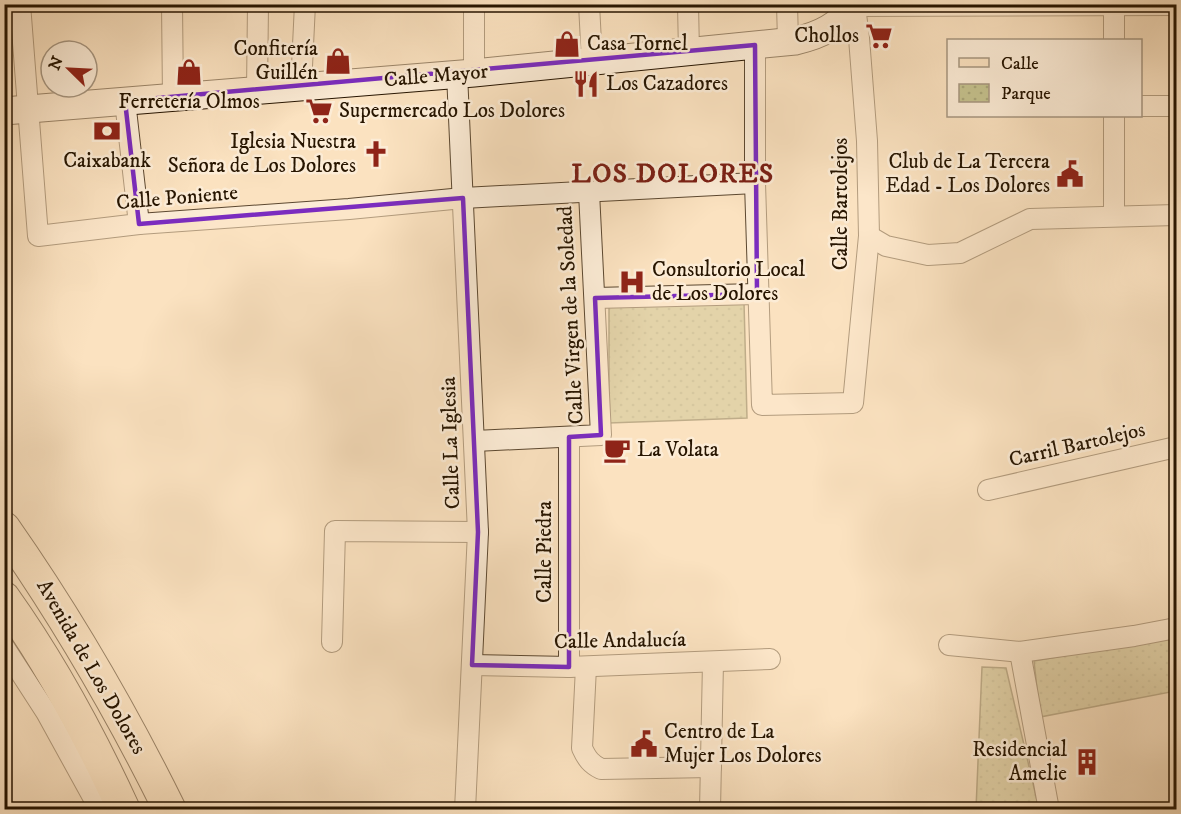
<svg xmlns="http://www.w3.org/2000/svg" width="1181" height="814" font-family="'IM FELL DW Pica',serif">
  <style>
    .park { fill: url(#park-dots); stroke: #766c47; stroke-width: 1.5 }
    .lines { fill: none; stroke-linecap: round; stroke-linejoin: round }
    .minor-casing { stroke: #5c4830; stroke-width: 22 }
    .secondary-casing { stroke: #271500; stroke-width: 29 }
    .primary-casing { stroke: #271500; stroke-width: 34 }
    .minor { stroke: #fcecd6; stroke-width: 20 }
    .secondary { stroke: #fcecd6; stroke-width: 27 }
    .primary { stroke: #fbe2c0; stroke-width: 32 }
    .marked { fill: none; stroke: #7b2cbf; stroke-width: 4.5; stroke-linejoin: round }
    .labels { text-anchor: middle; dominant-baseline: central; stroke-width: 5; stroke-linejoin: round; paint-order: stroke }
    .poi-label { font-size: 21px; fill: #271500; stroke: #fcecd6; text-anchor: start }
    .street-label { font-size: 21px; fill: #271500; stroke: #fcecd6 }
    .district-label { font-size: 27px; font-weight: bold; letter-spacing: 1.5px; fill: #7a1f14; stroke: #fcecd6 }
  </style>
  <defs>
    <pattern id="park-dots" width="8" height="8" patternUnits="userSpaceOnUse" patternTransform="scale(1.5)"><rect width="8" height="8" fill="#c5c28e"/><path d="M2 2h.1M6 6h.1" fill="none" stroke="#a9a679" stroke-width="1.8" stroke-linecap="round"/></pattern>
  </defs>
  <rect width="100%" height="100%" fill="#fbe2c0"/>
  <filter id="stains"><feTurbulence type="fractalNoise" baseFrequency=".00333" numOctaves="4"/><feColorMatrix values="0 0 0 0 .2 0 0 0 0 .09 0 0 0 0 .02 0 0 0 .5 -.17"/></filter>
  <radialGradient id="worn" r=".72"><stop offset=".6" stop-color="#630" stop-opacity="0"/><stop offset="1" stop-color="#630" stop-opacity=".3"/></radialGradient>
  <g class="park">
    <polygon points="744,302 747,418 609,423 609,303"/>
    <polygon points="1176,636 1176,691 1040,717 1034,661"/>
    <polygon points="982,667 1006,668 1039,809 976,809"/>
  </g>
  <g class="lines">
    <defs>
      <g id="minor">
        <polyline points="20,4 38,236 139,224 349,209 463,198 755,183"/>
        <polyline points="172,4 173,98"/>
        <polyline points="589,4 592,62"/>
        <polyline points="688,4 689,53"/>
        <polyline points="787,4 788,41"/>
        <polyline points="1114,4 1114,40"/>
        <polyline points="755,45 755,183 762,405 853,403 869,236 867,141 859,38 855,6 1176,5"/>
        <polyline points="474,73 474,4"/>
        <polyline points="457,74 478,532 465,810"/>
        <polyline points="301,87 305,4"/>
        <polyline points="257,91 258,4"/>
        <polyline points="125,101 139,224"/>
        <polyline points="1140,106 1176,106"/>
        <polyline points="1114,116 1114,216"/>
        <polyline points="869,236 886,246 928,255 960,253 1030,219 1176,215"/>
        <polyline points="595,298 757,294"/>
        <polyline points="475,441 601,435 589,192"/>
        <polyline points="988,490 1176,447"/>
        <polyline points="332,642 335,531 478,532"/>
        <polyline points="949,645 1020,652 1134,636 1176,628"/>
        <polyline points="4,647 46,712 100,810"/>
        <polyline points="1020,652 1049,810"/>
        <polyline points="472,665 569,667 770,659"/>
        <polyline points="569,667 569,437"/>
        <path d="M586 667 582 748C587 759 591 764 601 769L711 767"/>
        <polyline points="710,810 713,662"/>
      </g>
      <path id="secondary" d="M4 111 474 73 795 41C821 35 839 26 855 4"/>
      <g id="primary">
        <path d="M4 528C67 618 121 711 170 810"/>
        <path d="M4 598C51 664 90 736 124 810"/>
      </g>
    </defs>
    <use href="#minor" class="minor-casing"/>
    <use href="#secondary" class="secondary-casing"/>
    <use href="#primary" class="primary-casing"/>
    <use href="#minor" class="minor"/>
    <use href="#secondary" class="secondary"/>
    <use href="#primary" class="primary"/>
  </g>
  <path d="M0 0H1181V814H0ZM755 45 757 294 595 298 601 435 569 437V667L472 665 478 532 463 198 139 224 125 101Z" fill="#fbe2c0" fill-opacity=".55" fill-rule="evenodd"/>
  <path class="marked" d="M755 45 757 294 595 298 601 435 569 437V667L472 665 478 532 463 198 139 224 125 101Z"/>
  <defs>
    <symbol id="supermarket-bare" viewBox="-9 -9 18 18"><path d="M-6-5.5h2.5l.6 2H6L4.5 2H-2.5L-4.4-4H-6ZM-1.5 3.2a1.3 1.3 0 1 0 .1 0ZM3 3.2a1.3 1.3 0 1 0 .1 0Z" fill="#8f2418" stroke="#fcecd6" stroke-width="2.5" paint-order="stroke"/></symbol>
    <symbol id="shop-bare" viewBox="-9 -9 18 18"><path d="M-5-2.5h2.3a2.7 3.5 0 0 1 5.4 0H5L5.5 6h-11ZM-1.5-2.5h3a1.5 2.3 0 0 0-3 0Z" fill="#8f2418" stroke="#fcecd6" stroke-width="2.5" paint-order="stroke"/></symbol>
    <symbol id="restaurant-bare" viewBox="-9 -9 18 18"><path d="M-5-6h1v4h1v-4h1v4h1v-4h1v5L-1.5 .5V6h-2V.5L-5-1ZM5-6V6H3V1.5H1.5Q1.5-4 5-6Z" fill="#8f2418" stroke="#fcecd6" stroke-width="2.5" paint-order="stroke"/></symbol>
    <symbol id="bank-bare" viewBox="-9 -9 18 18"><path d="M-6-4H6V4H-6ZM0-2.3a2.3 2.3 0 1 0 0 4.6a2.3 2.3 0 1 0 0-4.6Z" fill="#8f2418" stroke="#fcecd6" stroke-width="2.5" paint-order="stroke"/></symbol>
    <symbol id="church-bare" viewBox="-9 -9 18 18"><path d="M-1.2-6h2.4v3.5h3.3v2.4h-3.3V6h-2.4V-.1h-3.3v-2.4h3.3Z" fill="#8f2418" stroke="#fcecd6" stroke-width="2.5" paint-order="stroke"/></symbol>
    <symbol id="civic-bare" viewBox="-9 -9 18 18"><path d="M-.6-6.5H3V-4.5H.6V-3L4-1V1h2V6H-6V1h2V-1L-.6-3ZM-1.2 2.5V6h2.4V2.5Z" fill="#8f2418" stroke="#fcecd6" stroke-width="2.5" paint-order="stroke"/></symbol>
    <symbol id="hospital-bare" viewBox="-9 -9 18 18"><path d="M-5-5h3v3.5h4V-5h3V5h-3V1.5h-4V5h-3Z" fill="#8f2418" stroke="#fcecd6" stroke-width="2.5" paint-order="stroke"/></symbol>
    <symbol id="cafe-bare" viewBox="-9 -9 18 18"><path d="M-5.5-4.5H6V0H3Q3 3.5 0 3.5H-2.5Q-5.5 3.5-5.5 0ZM3-3.2v2h1.7v-2ZM-6 4.5H4V6H-6Z" fill="#8f2418" stroke="#fcecd6" stroke-width="2.5" paint-order="stroke"/></symbol>
    <symbol id="building-bare" viewBox="-9 -9 18 18"><path d="M-4-6H4V6H1V3H-1V6H-4ZM-2.5-4.3h1.7v1.8h-1.7ZM.8-4.3h1.7v1.8H.8ZM-2.5-1h1.7V.8h-1.7ZM.8-1h1.7V.8H.8Z" fill="#8f2418" stroke="#fcecd6" stroke-width="2.5" paint-order="stroke"/></symbol>
  </defs>
  <g fill-rule="evenodd">
    <use href="#supermarket-bare" x="860" y="17" width="38" height="38"/>
    <use href="#shop-bare" x="548" y="25" width="38" height="38"/>
    <use href="#shop-bare" x="319" y="42" width="38" height="38"/>
    <use href="#shop-bare" x="170" y="53" width="38" height="38"/>
    <use href="#restaurant-bare" x="567" y="65" width="38" height="38"/>
    <use href="#supermarket-bare" x="300" y="92" width="38" height="38"/>
    <use href="#bank-bare" x="88" y="112" width="38" height="38"/>
    <use href="#church-bare" x="357" y="135" width="38" height="38"/>
    <use href="#civic-bare" x="1051" y="155" width="38" height="38"/>
    <use href="#hospital-bare" x="613" y="263" width="38" height="38"/>
    <use href="#cafe-bare" x="598" y="431" width="38" height="38"/>
    <use href="#civic-bare" x="625" y="725" width="38" height="38"/>
    <use href="#building-bare" x="1068" y="743" width="38" height="38"/>
  </g>
  <g class="labels">
    <g class="poi-label">
      <text x="859" y="36" text-anchor="end">Chollos</text>
      <text x="587" y="44">Casa Tornel</text>
      <text x="318" y="49" text-anchor="end">Confitería<tspan x="318" dy="24">Guillén</tspan></text>
      <text x="606" y="84">Los Cazadores</text>
      <text x="189" y="102" text-anchor="middle">Ferretería Olmos</text>
      <text x="339" y="111">Supermercado Los Dolores</text>
      <text x="356" y="142" text-anchor="end">Iglesia Nuestra<tspan x="356" dy="24">Señora de Los Dolores</tspan></text>
      <text x="107" y="161" text-anchor="middle">Caixabank</text>
      <text x="1050" y="162" text-anchor="end">Club de La Tercera<tspan x="1050" dy="24">Edad - Los Dolores</tspan></text>
      <text x="652" y="270">Consultorio Local<tspan x="652" dy="24">de Los Dolores</tspan></text>
      <text x="637" y="450">La Volata</text>
      <text x="664" y="732">Centro de La<tspan x="664" dy="24">Mujer Los Dolores</tspan></text>
      <text x="1067" y="750" text-anchor="end">Residencial<tspan x="1067" dy="24">Amelie</tspan></text>
    </g>
    <g class="street-label">
      <text transform="translate(436 76) rotate(-5)">Calle Mayor</text>
      <text transform="translate(177 198) rotate(-5)">Calle Poniente</text>
      <text transform="translate(841 204) rotate(-90)">Calle Bartolejos</text>
      <text transform="translate(571 315) rotate(-93)">Calle Virgen de la Soledad</text>
      <text transform="translate(451 443) rotate(-92)">Calle La Iglesia</text>
      <text transform="translate(1077 445) rotate(-13)">Carril Bartolejos</text>
      <text transform="translate(545 552) rotate(-90)">Calle Piedra</text>
      <text transform="translate(620 641) rotate(-1)">Calle Andalucía</text>
      <text transform="translate(91 667) rotate(60)">Avenida de Los Dolores</text>
    </g>
    <g class="district-label">
      <text x="673" y="174">LOS DOLORES</text>
    </g>
  </g>
  <rect width="1181" height="814" fill="none" stroke="#fbe2c0" stroke-width="24"/>
  <rect x="6" y="6" width="1169" height="802" fill="none" stroke="#271500" stroke-width="3"/>
  <rect x="12" y="12" width="1157" height="790" fill="none" stroke="#271500" stroke-width="1.5"/>
  <rect x="947" y="39" width="195" height="78" fill="#fcecd6" stroke="#a79680" stroke-width="1.5"/>
  <rect x="959" y="58" width="30" height="9" fill="#fbe2c0" stroke="#a79680" stroke-width="1.5"/>
  <text x="1001" y="69" font-size="18" fill="#271500">Calle</text>
  <rect x="959" y="84" width="30" height="18" fill="url(#park-dots)" stroke="#a79680" stroke-width="1.5"/>
  <text x="1001" y="99" font-size="18" fill="#271500">Parque</text>
  <g transform="translate(69 69) rotate(294)"><circle r="28" fill="#fcecd6" stroke="#a79680" stroke-width="1.5"/>
  <path d="M0-4.5L10 22L0 15L-10 22Z" fill="#8f2418"/>
  <text y="-9" font-size="16" font-weight="bold" text-anchor="middle" fill="#271500">N</text>
  </g>
  <rect width="100%" height="100%" filter="url(#stains)"/>
  <rect width="100%" height="100%" fill="url(#worn)"/>
</svg>
